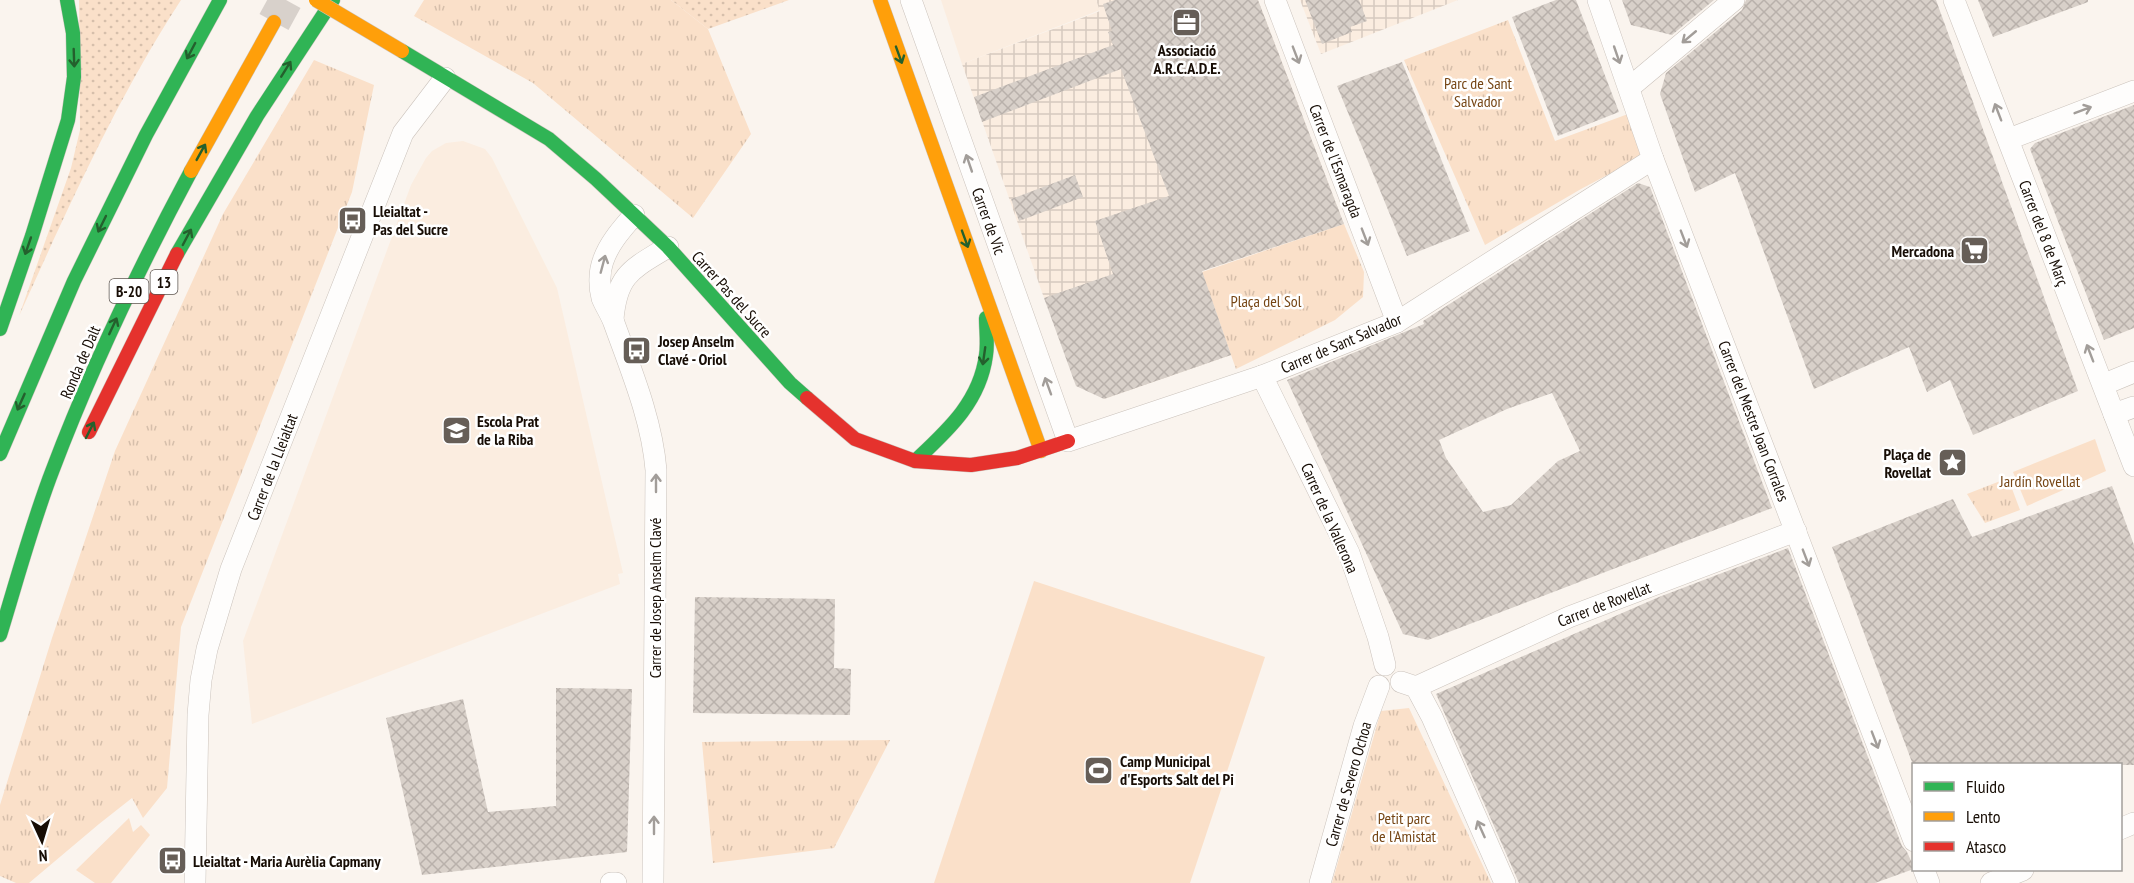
<svg xmlns="http://www.w3.org/2000/svg" width="2134" height="883" font-family="'PT Sans Narrow',sans-serif">
  <style>
    .built { fill: #fbede0 }
    .industrial { fill: url(#industrial-grid) }
    .grass { fill: url(#grass-dots) }
    .park { fill: url(#park-tufts) }
    .garden { fill: #fae0c9 }
    .building { fill: url(#building-cross-hatch); fill-rule: evenodd }
    .lines { fill: none; stroke-linecap: round; stroke-linejoin: round }
    .highway-tunnel { stroke: #d8d1cb; stroke-width: 33; stroke-dasharray: 33 16; stroke-linecap: butt }
    .street-casing { stroke: #cbc3bc; stroke-width: 22 }
    .fast-casing { stroke: #cbc3bc; stroke-width: 15 }
    .slow-casing { stroke: #cbc3bc; stroke-width: 15 }
    .jam-casing { stroke: #cbc3bc; stroke-width: 15 }
    .street { stroke: #fefdfc; stroke-width: 21 }
    .fast { stroke: #30b455; stroke-width: 14 }
    .slow { stroke: #ff9f0a; stroke-width: 14 }
    .jam { stroke: #e5322d; stroke-width: 14 }
    .slow-bridge-casing { stroke: #cbc3bc; stroke-width: 15; stroke-linecap: butt }
    .slow-bridge { stroke: #ff9f0a; stroke-width: 14 }
    .oneway { stroke: #a29d99 }
    .oneway2 { stroke: #24602d }
    .labels { text-anchor: middle; dominant-baseline: central; stroke-width: 5; stroke-linejoin: round; paint-order: stroke }
    .shield { fill: #fff; stroke: #5d5650; stroke-width: 1.5 }
    .shield-label { font-size: 15px; font-weight: bold; fill: #170d05 }
    .poi-label { font-size: 16px; font-weight: bold; fill: #170d05; stroke: #fff; text-anchor: start }
    .park-label { font-size: 16px; fill: #764615; stroke: #fff }
    .street-label { font-size: 16px; fill: #170d05; stroke: #fff }
  </style>
  <defs>
    <pattern id="industrial-grid" width="8" height="8" patternUnits="userSpaceOnUse" patternTransform="scale(1.5)"><rect width="8" height="8" fill="#fbede0"/><path d="M0 4h8M4 0v8" fill="none" stroke="#d6cabf"/></pattern>
    <pattern id="grass-dots" width="8" height="8" patternUnits="userSpaceOnUse" patternTransform="scale(1.5)"><rect width="8" height="8" fill="#fae0c9"/><path d="M2 2h.1M6 6h.1" fill="none" stroke="#d6bfab" stroke-width="1.8" stroke-linecap="round"/></pattern>
    <pattern id="park-tufts" width="24" height="20" patternUnits="userSpaceOnUse" patternTransform="scale(1.5)"><rect width="24" height="20" fill="#fae0c9"/><path d="M3 7l-1-3M5 7V3M7 7l1-3M15 17l-1-3M17 17v-4M19 17l1-3" fill="none" stroke="#d6bfab"/></pattern>
    <pattern id="building-cross-hatch" width="8" height="8" patternUnits="userSpaceOnUse" patternTransform="scale(1.5)"><rect width="8" height="8" fill="#d8d0c9"/><path d="M0 0l8 8M0 8l8-8" fill="none" stroke="#b9b1ab"/></pattern>
  </defs>
  <rect width="100%" height="100%" fill="#faf4ee"/>
  <g class="built">
    <polygon points="941,0 1096,0 1100,10 962,64"/>
    <polygon points="463,141 485,149 492,158 557,288 623,573 618,574 620,584 252,724 243,641 411,185 426,158 432,151 446,143"/>
  </g>
  <g class="industrial">
    <polygon points="1096,0 1258,0 1344,224 1202,271 1231,355 1104,399 1044,298 962,64 1100,11"/>
    <polygon points="1300,0 1458,0 1321,54"/>
  </g>
  <g class="grass">
    <path d="M79 0H181C116 100 68 208 19 316L71 168 80 130Z"/>
    <polygon points="671,0 789,0 708,29"/>
  </g>
  <g class="park">
    <polygon points="424,0 671,0 708,29 751,134 693,218 533,83 414,16"/>
    <polygon points="1508,20 1555,141 1628,114 1643,156 1581,189 1485,245 1404,60"/>
    <polygon points="314,60 374,85 352,192 181,627 167,788 143,818 132,798 99,824 29,883 16,883 0,876 0,805 52,638 115,451 223,214"/>
    <polygon points="1344,224 1364,272 1363,297 1335,320 1236,369 1202,272"/>
    <polygon points="2008,478 2020,510 1985,523 1967,494"/>
    <polygon points="1409,708 1491,883 1332,883 1381,711"/>
    <polygon points="890,740 834,848 713,863 702,742"/>
  </g>
  <g class="garden">
    <polygon points="2095,439 2106,471 2027,506 2013,472"/>
    <polygon points="1034,581 1265,657 1190,883 934,883"/>
    <polygon points="129,818 133,832 141,825 150,835 111,883 95,883 76,870"/>
  </g>
  <g class="building">
    <polygon points="1115,0 1258,0 1344,224 1202,271 1231,355 1104,399 1076,386 1044,298 1113,274 1095,221 1169,196 1121,69 982,122 974,97 1113,45 1108,32 1112,31 1103,4"/>
    <polygon points="1305,0 1359,0 1367,21 1350,27 1352,32 1322,44"/>
    <polygon points="1556,0 1576,0 1619,112 1558,136 1512,17"/>
    <polygon points="1622,0 1714,0 1672,35 1631,25"/>
    <polygon points="1746,0 1936,0 2078,391 1973,435 1950,380 1927,392 1909,347 1814,389 1735,173 1695,192 1660,94 1666,73 1742,10"/>
    <polygon points="1978,0 2088,0 2088,2 1993,37"/>
    <polygon points="1402,62 1470,231 1407,256 1337,86"/>
    <polygon points="2134,105 2134,328 2104,340 2030,149 2035,143"/>
    <polygon points="1075,175 1083,197 1019,221 1011,199"/>
    <path d="M1638 183 1650 187 1772 508 1428 640 1403 634 1287 380 1424 324 1423 321ZM1552 393 1580 451 1558 461 1511 505 1483 512 1446 458 1439 440 1507 409Z"/>
    <polygon points="2112,486 2134,545 2134,765 1913,765 1832,547 1953,499 1972,537"/>
    <polygon points="1788,548 1902,846 1907,852 1913,865 1911,870 1875,883 1519,883 1436,694 1659,597"/>
    <polygon points="695,597 835,599 834,668 851,669 850,715 693,713"/>
    <polygon points="556,688 632,689 627,852 422,875 386,718 463,699 488,812 556,806"/>
  </g>
  <g class="lines">
    <polyline class="highway-tunnel" points="274,22 286,0"/>
    <defs>
      <g id="street">
        <polyline points="911,0 1068,441 1262,376 1397,322 1653,159"/>
        <polyline points="1275,0 1397,322"/>
        <polyline points="1598,0 1653,159 1914,841"/>
        <polyline points="1954,0 2134,466"/>
        <polyline points="1629,88 1734,0"/>
        <polyline points="2009,139 2134,91"/>
        <path d="M634 215C622 229 609 243 603 261 599 272 599 287 602 298 605 306 611 314 614 323 631 370 652 420 656 470L653 883"/>
        <path d="M613 319C617 274 632 269 668 247"/>
        <polyline points="1262,376 1349,553 1378,637 1385,665"/>
        <polyline points="2112,381 2134,372"/>
        <polyline points="2114,414 2134,407"/>
        <polyline points="1401,682 1416,687 1432,717 1505,883"/>
        <polyline points="1416,687 1569,617 1796,531"/>
        <polyline points="2120,829 2134,823"/>
        <polyline points="1924,870 1929,883"/>
        <polyline points="195,883 198,715 201,680 207,649 231,569 403,133 445,78"/>
        <polyline points="611,883 616,883"/>
        <polyline points="1320,883 1364,726 1379,686"/>
        <polyline points="1991,883 2023,870"/>
      </g>
      <g id="fast">
        <polyline points="402,51 549,139 596,179 668,247 790,383 807,398"/>
        <polyline points="177,254 257,116 333,0"/>
        <polyline points="0,329 32,236 68,120 74,77 73,33 67,0"/>
        <polyline points="0,454 74,281 146,135 220,0"/>
        <path d="M915 461C947 431 980 402 986 355 988 343 986 330 986 318"/>
        <path d="M0 635C17 580 32 523 53 469 92 366 139 268 191 171"/>
      </g>
      <g id="slow">
        <polyline points="880,0 1041,451"/>
        <polyline points="191,171 274,22"/>
      </g>
      <g id="jam">
        <polyline points="807,398 855,439 915,461 971,465 1017,458 1068,441"/>
        <polyline points="89,432 177,254"/>
      </g>
    </defs>
    <use href="#street" class="street-casing"/>
    <use href="#fast" class="fast-casing"/>
    <use href="#slow" class="slow-casing"/>
    <use href="#jam" class="jam-casing"/>
    <use href="#street" class="street"/>
    <use href="#fast" class="fast"/>
    <use href="#slow" class="slow"/>
    <use href="#jam" class="jam"/>
    <defs>
      <polyline id="slow-bridge" points="316,0 402,51"/>
    </defs>
    <use href="#slow-bridge" class="slow-bridge-casing"/>
    <use href="#slow-bridge" class="slow-bridge"/>
  </g>
  <defs><path id="oneway-shaft" d="M-6 0H5M1.5-3L5.5 0L1.5 3" fill="none" stroke-width="1.6" stroke-linecap="round" stroke-linejoin="round" transform="scale(1.5)"/></defs>
  <g class="oneway">
    <use href="#oneway-shaft" transform="translate(1689 37) rotate(140)"/>
    <use href="#oneway-shaft" transform="translate(1296 55) rotate(69)"/>
    <use href="#oneway-shaft" transform="translate(1617 55) rotate(71)"/>
    <use href="#oneway-shaft" transform="translate(2083 110) rotate(-21)"/>
    <use href="#oneway-shaft" transform="translate(1998 112) rotate(-111)"/>
    <use href="#oneway-shaft" transform="translate(969 163) rotate(-109)"/>
    <use href="#oneway-shaft" transform="translate(1365 237) rotate(69)"/>
    <use href="#oneway-shaft" transform="translate(1684 239) rotate(69)"/>
    <use href="#oneway-shaft" transform="translate(603 264) rotate(-75)"/>
    <use href="#oneway-shaft" transform="translate(2090 353) rotate(-111)"/>
    <use href="#oneway-shaft" transform="translate(1048 386) rotate(-110)"/>
    <use href="#oneway-shaft" transform="translate(656 483) rotate(-90)"/>
    <use href="#oneway-shaft" transform="translate(1806 558) rotate(69)"/>
    <use href="#oneway-shaft" transform="translate(1875 740) rotate(69)"/>
    <use href="#oneway-shaft" transform="translate(654 825) rotate(-90)"/>
    <use href="#oneway-shaft" transform="translate(1481 829) rotate(-114)"/>
  </g>
  <g class="oneway2">
    <use href="#oneway-shaft" transform="translate(191 51) rotate(118)"/>
    <use href="#oneway-shaft" transform="translate(899 55) rotate(70)"/>
    <use href="#oneway-shaft" transform="translate(74 58) rotate(88)"/>
    <use href="#oneway-shaft" transform="translate(286 69) rotate(-58)"/>
    <use href="#oneway-shaft" transform="translate(201 152) rotate(-61)"/>
    <use href="#oneway-shaft" transform="translate(102 224) rotate(116)"/>
    <use href="#oneway-shaft" transform="translate(187 237) rotate(-62)"/>
    <use href="#oneway-shaft" transform="translate(965 239) rotate(70)"/>
    <use href="#oneway-shaft" transform="translate(28 246) rotate(109)"/>
    <use href="#oneway-shaft" transform="translate(113 326) rotate(-65)"/>
    <use href="#oneway-shaft" transform="translate(984 356) rotate(98)"/>
    <use href="#oneway-shaft" transform="translate(21 402) rotate(114)"/>
    <use href="#oneway-shaft" transform="translate(90 430) rotate(-63)"/>
  </g>
  <defs>
    <symbol id="office-square" viewBox="-11 -11 22 22"><rect x="-9" y="-9" width="18" height="18" rx="4" fill="#665e57" stroke="#fff"/><path d="M-6-3h4V-5.5h4V-3h4V5H-6ZM-1-4.5V-3h2v-1.5ZM-6 0V1H6V0Z" fill="#fff"/></symbol>
    <symbol id="bus-square" viewBox="-11 -11 22 22"><rect x="-9" y="-9" width="18" height="18" rx="4" fill="#665e57" stroke="#fff"/><path d="M-5-6H5V4H4V6H2V4H-2V6H-4V4H-5ZM-3.5-4V0h7V-4ZM-3.5 1.2v1.5H-2V1.2ZM2 1.2v1.5H3.5V1.2Z" fill="#fff"/></symbol>
    <symbol id="supermarket-square" viewBox="-11 -11 22 22"><rect x="-9" y="-9" width="18" height="18" rx="4" fill="#665e57" stroke="#fff"/><path d="M-6-5.5h2.5l.6 2H6L4.5 2H-2.5L-4.4-4H-6ZM-1.5 3.2a1.3 1.3 0 1 0 .1 0ZM3 3.2a1.3 1.3 0 1 0 .1 0Z" fill="#fff"/></symbol>
    <symbol id="school-square" viewBox="-11 -11 22 22"><rect x="-9" y="-9" width="18" height="18" rx="4" fill="#665e57" stroke="#fff"/><path d="M0-5L7-2L0 1L-7-2ZM-4 1L0 2.5L4 1V4Q0 6-4 4Z" fill="#fff"/></symbol>
    <symbol id="sight-square" viewBox="-11 -11 22 22"><rect x="-9" y="-9" width="18" height="18" rx="4" fill="#665e57" stroke="#fff"/><path d="M0-6L1.8-2.2L6-1.7L2.9 1.2L3.7 5.4L0 3.3L-3.7 5.4L-2.9 1.2L-6-1.7L-1.8-2.2Z" fill="#fff"/></symbol>
    <symbol id="stadium-square" viewBox="-11 -11 22 22"><rect x="-9" y="-9" width="18" height="18" rx="4" fill="#665e57" stroke="#fff"/><path d="M0-5a6.5 5 0 1 0 0 10a6.5 5 0 1 0 0-10ZM-3.5-1.8h7v3.6h-7Z" fill="#fff"/></symbol>
  </defs>
  <g fill-rule="evenodd">
    <use href="#office-square" x="1170" y="6" width="33" height="33"/>
    <use href="#bus-square" x="336" y="204" width="33" height="33"/>
    <use href="#supermarket-square" x="1958" y="234" width="33" height="33"/>
    <use href="#bus-square" x="620" y="334" width="33" height="33"/>
    <use href="#school-square" x="440" y="414" width="33" height="33"/>
    <use href="#sight-square" x="1936" y="446" width="33" height="33"/>
    <use href="#stadium-square" x="1082" y="754" width="33" height="33"/>
    <use href="#bus-square" x="156" y="844" width="33" height="33"/>
  </g>
  <g class="labels">
    <g class="shield">
      <rect x="150.5" y="270" width="27" height="24" rx="4.5"/>
      <rect x="109.5" y="279" width="39" height="24" rx="4.5"/>
    </g>
    <g class="shield-label">
      <text x="164" y="282">13</text>
      <text x="129" y="291">B-20</text>
    </g>
    <g class="poi-label">
      <text x="1187" y="50" text-anchor="middle">Associació<tspan x="1187" dy="18">A.R.C.A.D.E.</tspan></text>
      <text x="373" y="211">Lleialtat -<tspan x="373" dy="18">Pas del Sucre</tspan></text>
      <text x="1954" y="251" text-anchor="end">Mercadona</text>
      <text x="658" y="341">Josep Anselm<tspan x="658" dy="18">Clavé - Oriol</tspan></text>
      <text x="477" y="421">Escola Prat<tspan x="477" dy="18">de la Riba</tspan></text>
      <text x="1931" y="454" text-anchor="end">Plaça de<tspan x="1931" dy="18">Rovellat</tspan></text>
      <text x="1120" y="761">Camp Municipal<tspan x="1120" dy="18">d'Esports Salt del Pi</tspan></text>
      <text x="193" y="861">Lleialtat - Maria Aurèlia Capmany</text>
    </g>
    <g class="park-label">
      <text x="1478" y="83">Parc de Sant<tspan x="1478" dy="18">Salvador</tspan></text>
      <text x="1266" y="301">Plaça del Sol</text>
      <text x="2040" y="481">Jardín Rovellat</text>
      <text x="1404" y="818">Petit parc<tspan x="1404" dy="18">de l'Amistat</tspan></text>
    </g>
    <g class="street-label">
      <text transform="translate(1336 161) rotate(69)">Carrer de l'Esmaragda</text>
      <text transform="translate(989 221) rotate(70)">Carrer de Vic</text>
      <text transform="translate(2044 233) rotate(69)">Carrer del 8 de Març</text>
      <text transform="translate(732 294) rotate(48)">Carrer Pas del Sucre</text>
      <text transform="translate(1341 343) rotate(-23)">Carrer de Sant Salvador</text>
      <text transform="translate(80 362) rotate(-67)">Ronda de Dalt</text>
      <text transform="translate(1754 421) rotate(69)">Carrer del Mestre Joan Corrales</text>
      <text transform="translate(272 467) rotate(-69)">Carrer de la Lleialtat</text>
      <text transform="translate(1330 518) rotate(66)">Carrer de la Vallerona</text>
      <text transform="translate(655 598) rotate(-90)">Carrer de Josep Anselm Clavé</text>
      <text transform="translate(1604 604) rotate(-21)">Carrer de Rovellat</text>
      <text transform="translate(1348 784) rotate(-74)">Carrer de Severo Ochoa</text>
    </g>
  </g>
  <rect x="1912" y="763" width="210" height="108" fill="#ffffff" stroke="#a29e9b" stroke-width="1.5"/>
  <rect x="1924" y="782" width="30" height="9" fill="#30b455" stroke="#a29e9b" stroke-width="1.5"/>
  <text x="1966" y="793" font-size="18" fill="#170d05">Fluido</text>
  <rect x="1924" y="812" width="30" height="9" fill="#ff9f0a" stroke="#a29e9b" stroke-width="1.5"/>
  <text x="1966" y="823" font-size="18" fill="#170d05">Lento</text>
  <rect x="1924" y="842" width="30" height="9" fill="#e5322d" stroke="#a29e9b" stroke-width="1.5"/>
  <text x="1966" y="853" font-size="18" fill="#170d05">Atasco</text>
  <g transform="translate(42 841) rotate(176)" stroke="#ffffff" stroke-width="4.5" paint-order="stroke">
  <path d="M0-4.5L10 22L0 15L-10 22Z" fill="#170d05"/>
  <text y="-9" font-size="16" font-weight="bold" text-anchor="middle" fill="#170d05">N</text>
  </g>
</svg>
